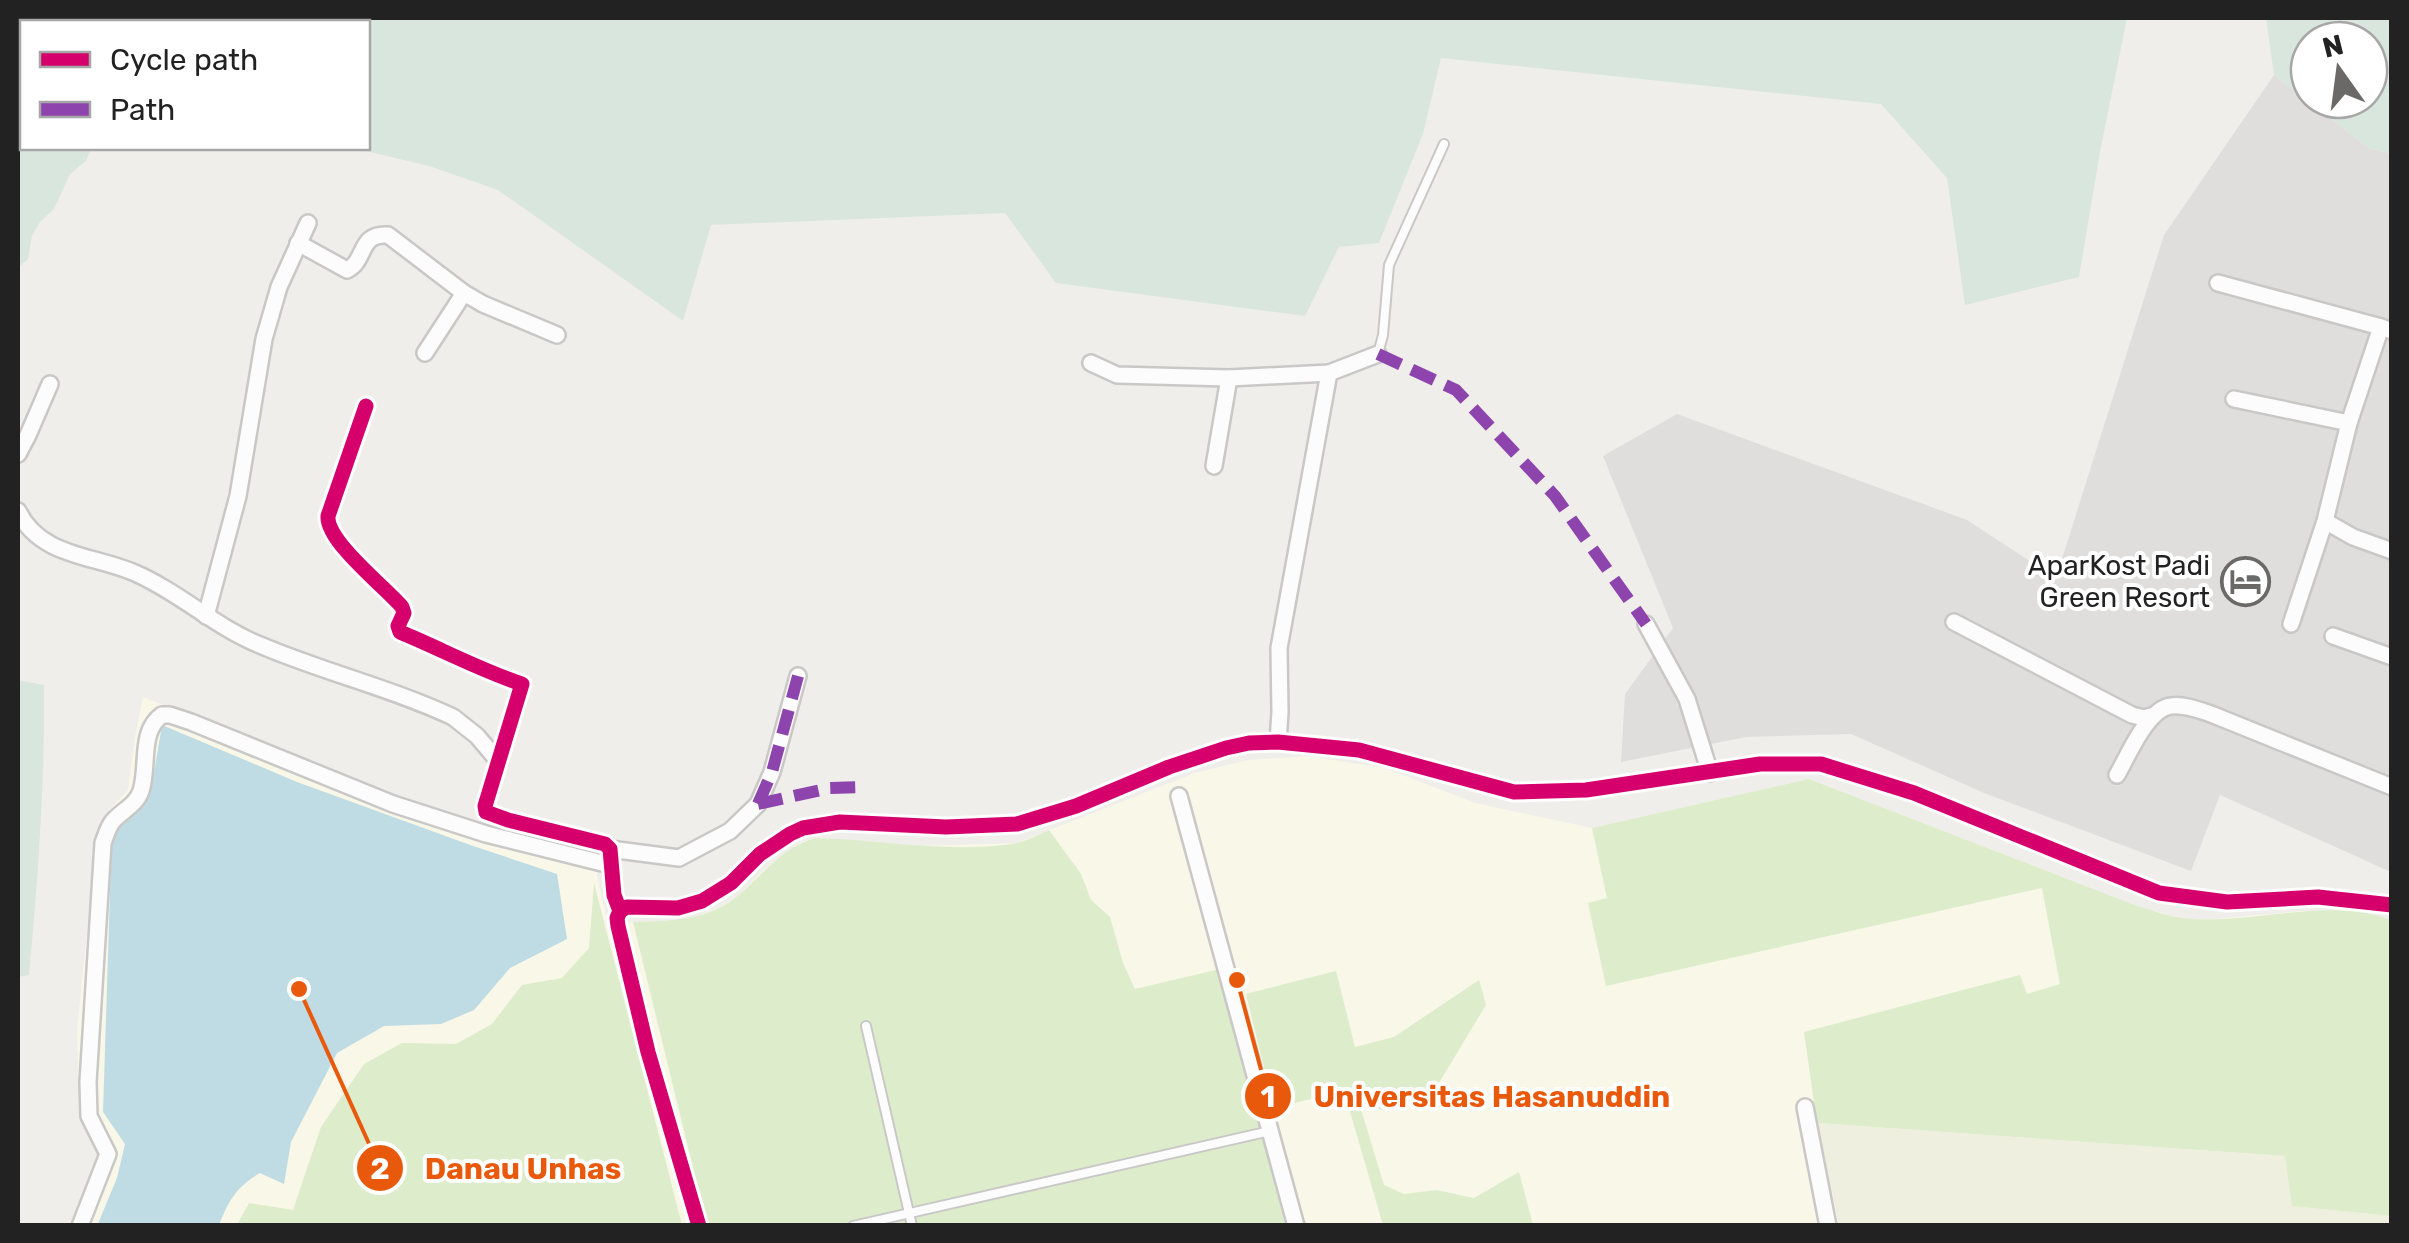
<svg xmlns="http://www.w3.org/2000/svg" width="2409" height="1243" font-family="Rubik,sans-serif">
  <style>
    .residential { fill: #dfdedc }
    .education { fill: #f8f7e8 }
    .farmland { fill: #efefdf }
    .grass { fill: #ddeccb }
    .wetland { fill: #d9e6de; fill-rule: evenodd }
    .water { fill: #bfdbe3 }
    .lines { fill: none; stroke-linecap: round; stroke-linejoin: round }
    .lane-casing { stroke: #c9c8c7; stroke-width: 12 }
    .street-casing { stroke: #c9c8c7; stroke-width: 20 }
    .lane { stroke: #fdfcfc; stroke-width: 8 }
    .street { stroke: #fdfcfc; stroke-width: 15 }
    .quiet { stroke: #8e44ad; stroke-width: 12; stroke-dasharray: 25 12; stroke-linecap: butt }
    .cycleway-casing { stroke: #fff; stroke-width: 21 }
    .cycleway { stroke: #d6006c; stroke-width: 15 }
    .labels { text-anchor: middle; dominant-baseline: central; stroke-width: 8; stroke-linejoin: round; paint-order: stroke }
    .poi-label { font-size: 28px; fill: #222; stroke: #fff; text-anchor: end }
    .leader { fill: none; stroke: #e8590c; stroke-width: 4 }
    .callout-dot { fill: #e8590c; stroke: #fff; stroke-width: 4 }
    .mark-label { font-size: 30px; text-anchor: middle; font-weight: bold; fill: #fff }
    .callout-label { font-size: 30px; text-anchor: middle; font-weight: bold; fill: #e8590c; stroke: #fff; stroke-width: 8; stroke-linejoin: round; paint-order: stroke }
  </style>
  <rect width="100%" height="100%" fill="#f0eeeb"/>
  <polygon class="residential" points="2274,75 2370,149 2391,153 2391,872 2220,795 2191,871 1984,793 1851,734 1746,737 1621,762 1625,694 1673,628 1603,456 1677,414 1967,520 2056,578 2164,235"/>
  <polygon class="education" points="143,697 396,797 490,827 599,853 597,876 609,928 633,922 683,921 718,908 738,896 764,869 801,842 815,838 918,846 1016,843 1195,773 1248,760 1307,756 1385,768 1475,803 1592,828 1809,779 2132,904 2167,915 2188,919 2215,919 2302,911 2357,911 2391,920 2391,1225 69,1226 103,1153 83,1126 79,1099 77,1032 96,838 105,815 128,790 135,737"/>
  <polygon class="farmland" points="1817,1123 2295,1157 2292,1206 2391,1216 2391,1225 1839,1225"/>
  <g class="grass">
    <path d="M1809 779 2132 904C2151 910 2171 918 2192 919 2246 922 2300 907 2354 911 2366 912 2379 916 2391 920V1216L2292 1206 2285 1156 1817 1123 1804 1032 2020 975 2027 994 2060 984 2042 888 1606 986 1588 903 1607 898 1592 828Z"/>
    <path d="M1049 830 1081 874 1091 900 1110 917 1123 963 1135 989 1220 969 1285 1225H707L633 922C671 921 708 921 739 895 763 874 783 847 815 838 881 840 947 853 1012 844 1025 842 1038 835 1049 830Z"/>
    <polygon points="594,883 682,1225 237,1225 249,1203 293,1210 321,1127 364,1064 402,1043 456,1044 492,1024 522,985 562,978 589,948"/>
    <polygon points="1336,971 1355,1047 1394,1037 1479,980 1486,1005 1431,1096 1384,1110 1359,1103 1384,1185 1404,1194 1437,1190 1474,1198 1519,1172 1533,1225 1383,1225 1344,1091 1274,1108 1246,994"/>
  </g>
  <g class="wetland">
    <polygon points="18,18 2127,18 2100,152 2079,277 1965,305 1947,178 1881,104 1441,58 1423,134 1379,243 1339,247 1305,316 1056,283 1005,213 711,225 683,321 498,190 429,166 353,148 368,148 368,22 22,22 22,148 91,148 86,161 70,174 54,209 40,222 32,236 28,259 18,268"/>
    <path d="M2266 18H2391V153L2370 149 2274 75ZM2369 40V100H2309V40Z"/>
    <path d="M18 680 44 685C45 782 38 878 29 975L18 977Z"/>
  </g>
  <path class="water" d="M162 725 297 782 473 846 557 874 567 939 510 968 474 1010 441 1024 384 1026 337 1053 291 1142 284 1184 260 1173C236 1187 229 1200 219 1225L97 1226 117 1178 125 1144 103 1112 112 830 143 807 152 784Z"/>
  <g class="lines">
    <defs>
      <g id="lane">
        <polyline points="1378,354 1383,335 1389,265 1444,144"/>
        <polyline points="866,1026 912,1226"/>
        <polyline points="853,1226 1270,1131"/>
      </g>
      <g id="street">
        <path d="M298 243 347 270C367 260 358 233 388 235L464 293 425 353"/>
        <polyline points="2218,283 2381,327"/>
        <polyline points="464,293 483,304 557,335"/>
        <polyline points="1091,363 1117,375 1229,378 1329,373 1378,354"/>
        <polyline points="2234,399 2349,423"/>
        <path d="M366 406 328 516C326 541 385 587 402 607L404 613 398 626 400 632C441 649 480 670 522 684L485 806 486 812 508 820 605 844 610 849 614 895 620 911 617 918 618 926 648 1052 699 1226"/>
        <polyline points="18,454 28,435 50,384"/>
        <polyline points="1214,466 1229,378"/>
        <path d="M18 511C40 557 94 555 135 573 179 592 215 627 260 645 323 672 391 688 453 717L477 736 499 762"/>
        <polyline points="2325,521 2353,537 2392,551"/>
        <polyline points="206,616 238,496 264,339 279,287 308,223"/>
        <polyline points="1954,622 2132,715 2144,718 2151,716"/>
        <polyline points="1646,624 1687,699 1710,773"/>
        <polyline points="2291,624 2325,521 2349,423 2381,327 2392,331"/>
        <polyline points="2333,636 2392,657"/>
        <polyline points="1278,742 1280,712 1279,648 1329,373"/>
        <path d="M2117 775C2128 756 2147 709 2171 706 2184 704 2199 710 2211 714L2392 787"/>
        <polyline points="1179,796 1296,1226"/>
        <polyline points="610,849 679,858 730,831 758,804 772,772 798,676"/>
        <polyline points="620,911 627,907 678,908 702,901 731,883 760,854 790,834 803,828 840,822 946,827 1017,824 1076,806 1169,767 1226,748 1249,743 1278,742 1359,750 1514,792 1586,790 1760,764 1821,764 1914,793 2159,893 2227,902 2318,897 2392,905"/>
        <polyline points="1805,1107 1828,1226"/>
        <path d="M80 1226 108 1154 89 1116 88 1082 103 843C106 835 108 827 113 821 123 810 136 805 141 791 149 766 139 731 162 715H170L191 722 393 804 486 834 610 865"/>
      </g>
    </defs>
    <use href="#lane" class="lane-casing"/>
    <use href="#street" class="street-casing"/>
    <use href="#lane" class="lane"/>
    <use href="#street" class="street"/>
    <g class="quiet">
      <polyline points="1378,354 1456,390 1555,496 1646,624"/>
      <polyline points="758,804 772,772 798,676"/>
      <polyline points="758,804 830,788 867,787"/>
    </g>
    <defs>
      <g id="cycleway">
        <path d="M366 406 328 516C326 541 385 587 402 607L404 613 398 626 400 632C441 649 480 670 522 684L485 806 486 812 508 820 605 844 610 849 614 895 620 911 617 918 618 926 648 1052 699 1226"/>
        <polyline points="620,911 627,907 678,908 702,901 731,883 760,854 790,834 803,828 840,822 946,827 1017,824 1076,806 1169,767 1226,748 1249,743 1278,742 1359,750 1514,792 1586,790 1760,764 1821,764 1914,793 2159,893 2227,902 2318,897 2392,905"/>
      </g>
    </defs>
    <use href="#cycleway" class="cycleway-casing"/>
    <use href="#cycleway" class="cycleway"/>
  </g>
  <defs>
    <symbol id="hotel-ring" viewBox="-11 -11 22 22"><circle r="9.5" fill="#fff" stroke="#6a6968" stroke-width="1.5"/><path d="M-6-4.5h1.5V1H6V5H4.5V3h-9V5H-6ZM-4 0a1.8 1.8 0 1 1 3.6 0ZM.5 0V-2.5h3Q6-2.5 6 0Z" fill="#6a6968"/></symbol>
  </defs>
  <g fill-rule="evenodd">
    <use href="#hotel-ring" x="2218" y="554" width="55" height="55"/>
  </g>
  <g class="labels">
    <g class="poi-label">
      <text x="2210" y="565">AparKost Padi<tspan x="2210" dy="32">Green Resort</tspan></text>
    </g>
  </g>
  <path class="leader" d="M1237 980L1268 1096M299 989L380 1168"/>
  <g class="callout-dot">
    <circle cx="1237" cy="980" r="10"/>
    <circle cx="299" cy="989" r="10"/>
    <circle cx="1268" cy="1096" r="25"/>
    <circle cx="380" cy="1168" r="25"/>
  </g>
  <g class="mark-label">
    <text x="1268" y="1107">1</text>
    <text x="380" y="1179">2</text>
  </g>
  <g class="callout-label">
    <text x="1492" y="1107">Universitas Hasanuddin</text>
    <text x="523" y="1179">Danau Unhas</text>
  </g>
  <rect width="2409" height="1243" fill="none" stroke="#222222" stroke-width="40"/>
  <rect x="20" y="20" width="350" height="130" fill="#ffffff" stroke="#a7a7a7" stroke-width="2.5"/>
  <rect x="40" y="52" width="50" height="15" fill="#d6006c" stroke="#a7a7a7" stroke-width="2.5"/>
  <text x="110" y="70" font-size="30" fill="#222222">Cycle path</text>
  <rect x="40" y="102" width="50" height="15" fill="#8e44ad" stroke="#a7a7a7" stroke-width="2.5"/>
  <text x="110" y="120" font-size="30" fill="#222222">Path</text>
  <g transform="translate(2339 70) rotate(346)"><circle r="48" fill="#ffffff" stroke="#a7a7a7" stroke-width="2.5"/>
  <path d="M0-8L18 38L0 25L-18 38Z" fill="#6a6968"/>
  <text y="-15" font-size="28" font-weight="bold" text-anchor="middle" fill="#222222">N</text>
  </g>
</svg>
